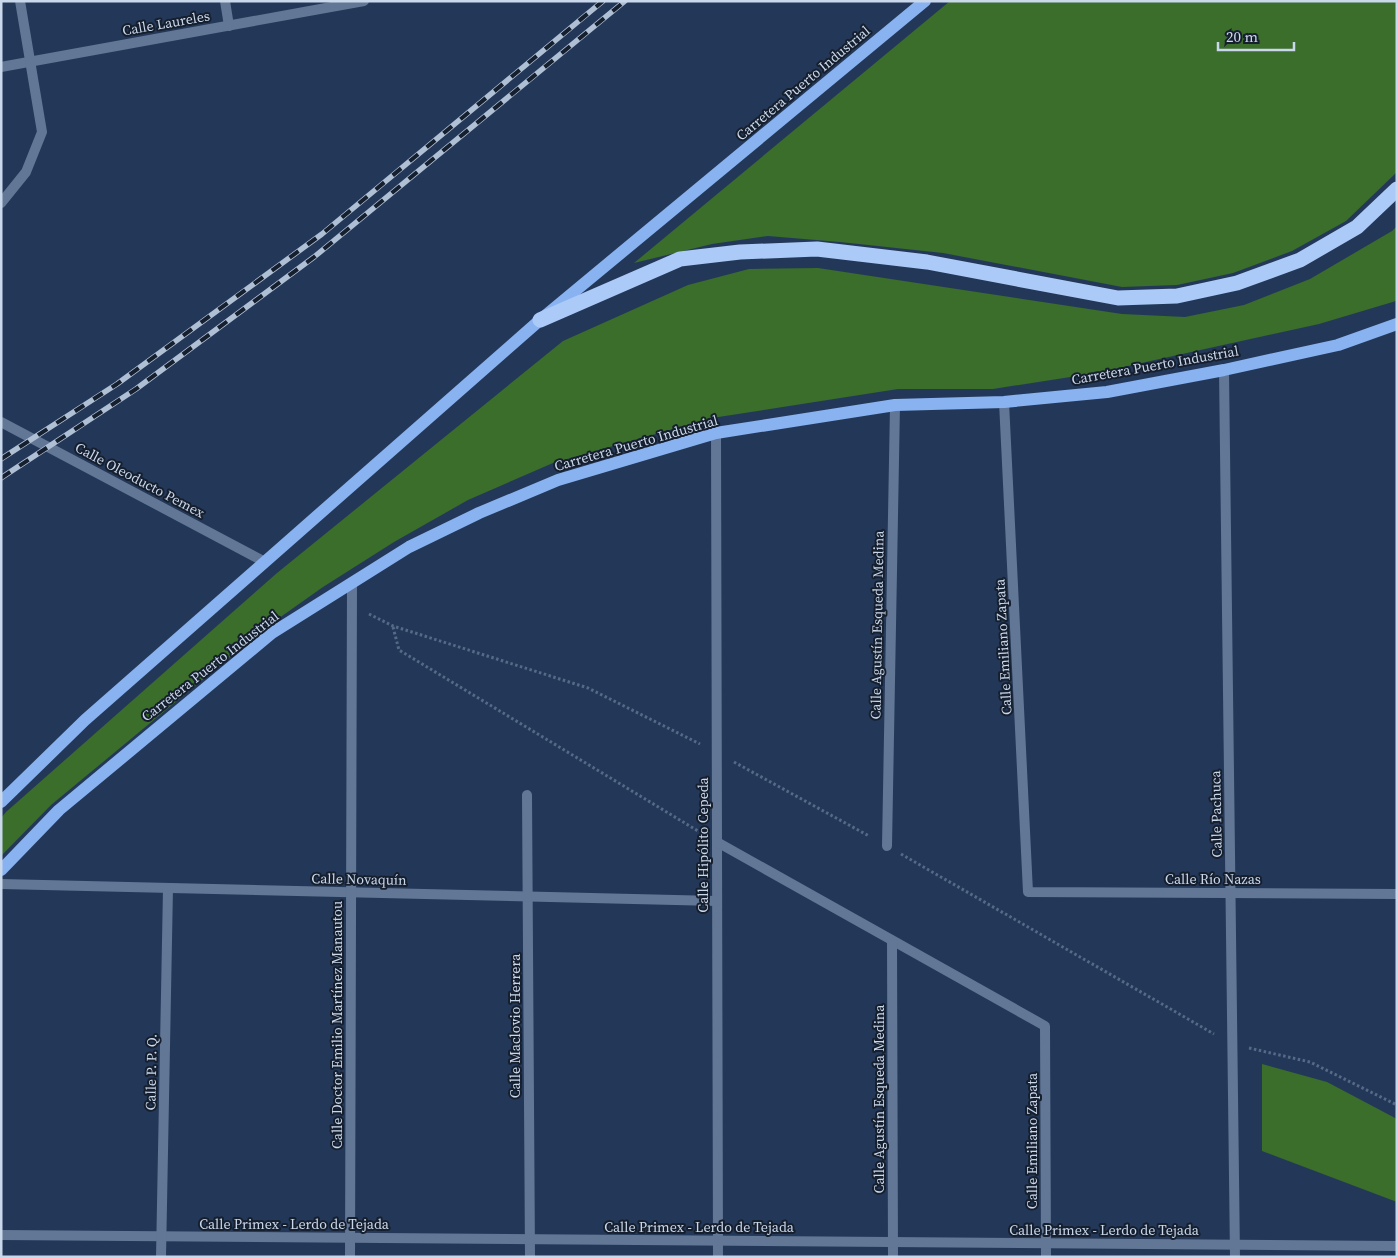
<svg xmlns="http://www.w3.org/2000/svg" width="1398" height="1258" font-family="'Source Serif 4',serif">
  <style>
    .green { fill: #3b6d2b }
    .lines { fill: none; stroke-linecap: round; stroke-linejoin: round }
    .path { stroke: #566986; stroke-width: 3; stroke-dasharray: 2.5 2.5; stroke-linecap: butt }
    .street { stroke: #627695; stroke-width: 10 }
    .primary { stroke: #89b2f1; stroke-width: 12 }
    .highway { stroke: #accaf7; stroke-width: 15 }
    .rail-casing { stroke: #afbfd4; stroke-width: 5.5 }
    .rail { stroke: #161f2e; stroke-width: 4; stroke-dasharray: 11; stroke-linecap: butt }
    .labels { text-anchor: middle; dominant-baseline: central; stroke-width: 4; stroke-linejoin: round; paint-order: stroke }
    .street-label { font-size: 14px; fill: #cad8ec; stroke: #161f2e }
  </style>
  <rect width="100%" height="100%" fill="#233858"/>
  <g class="green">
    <polygon points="950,1 1397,1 1397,172 1346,221 1292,251 1233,273 1177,285 1122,287 943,253 840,242 768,236 712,244 634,263"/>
    <polygon points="1397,226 1396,301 1319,324 1096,373 993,389 898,389 712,418 553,463 468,500 394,542 323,587 265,628 51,805 1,856 1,818 6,812 277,573 563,341 688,285 749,269 818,268 1122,314 1185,317 1244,305 1310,279 1392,231"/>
    <polygon points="1262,1064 1327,1082 1397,1119 1397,1202 1262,1151"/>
  </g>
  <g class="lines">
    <g class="path">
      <polyline points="369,614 393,626 588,688 700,744"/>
      <polyline points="393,627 399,650 698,831"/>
      <polyline points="734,762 869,836"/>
      <polyline points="901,854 1214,1034"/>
      <polyline points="1249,1048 1310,1062 1397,1105"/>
    </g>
    <g class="street">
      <polyline points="225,1 229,26"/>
      <polyline points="1,67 364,1"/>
      <polyline points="1,203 26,172 42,132 20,1"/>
      <polyline points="1224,370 1235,1257"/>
      <polyline points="1004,402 1028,892 1397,894"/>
      <polyline points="1,422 265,562"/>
      <polyline points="716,433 718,1257"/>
      <polyline points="527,795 530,1257"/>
      <polyline points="717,842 1045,1026 1046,1257"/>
      <polyline points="887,846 895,405"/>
      <polyline points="1,884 717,901"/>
      <polyline points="892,941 893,1257"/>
      <polyline points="1,1235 1397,1246"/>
      <polyline points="161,1257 168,888"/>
      <polyline points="350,1257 352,583"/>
    </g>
    <g class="primary">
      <polyline points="1,802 85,720 540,320 925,1"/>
      <polyline points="1,870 59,810 272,633 409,547 479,513 558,480 716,433 895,405 1004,402 1107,392 1224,370 1338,345 1397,324"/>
    </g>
    <polyline class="highway" points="540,320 680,259 740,252 817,249 927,262 1118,298 1177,296 1237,283 1300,260 1357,227 1397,189"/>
    <defs>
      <g id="rail">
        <polyline points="1,459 117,384 322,234 603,1"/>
        <polyline points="1,478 136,389 314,257 625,1"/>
      </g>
    </defs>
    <use href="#rail" class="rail-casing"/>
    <use href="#rail" class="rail"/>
  </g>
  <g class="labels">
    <g class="street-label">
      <text transform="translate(166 23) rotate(-10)">Calle Laureles</text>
      <text transform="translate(803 83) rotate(-40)">Carretera Puerto Industrial</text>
      <text transform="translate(1155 365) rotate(-10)">Carretera Puerto Industrial</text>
      <text transform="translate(636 443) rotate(-16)">Carretera Puerto Industrial</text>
      <text transform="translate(140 480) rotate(28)">Calle Oleoducto Pemex</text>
      <text transform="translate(877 625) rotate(-89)">Calle Agustín Esqueda Medina</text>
      <text transform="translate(1003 647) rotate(-93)">Calle Emiliano Zapata</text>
      <text transform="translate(210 666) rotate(-38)">Carretera Puerto Industrial</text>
      <text transform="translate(1216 814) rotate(-91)">Calle Pachuca</text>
      <text transform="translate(703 845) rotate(-90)">Calle Hipólito Cepeda</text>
      <text transform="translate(359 879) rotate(1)">Calle Novaquín</text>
      <text x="1213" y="879">Calle Río Nazas</text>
      <text transform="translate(337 1025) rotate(-90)">Calle Doctor Emilio Martínez Manautou</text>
      <text transform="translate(515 1026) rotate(-90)">Calle Maclovio Herrera</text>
      <text transform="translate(151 1072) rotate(-89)">Calle P. P. Q.</text>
      <text transform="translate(879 1099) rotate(-90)">Calle Agustín Esqueda Medina</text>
      <text transform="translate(1032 1141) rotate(-90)">Calle Emiliano Zapata</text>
      <text x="294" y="1224">Calle Primex - Lerdo de Tejada</text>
      <text x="699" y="1227">Calle Primex - Lerdo de Tejada</text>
      <text x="1104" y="1230">Calle Primex - Lerdo de Tejada</text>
    </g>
  </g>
  <rect width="1398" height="1258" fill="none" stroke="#cad8ec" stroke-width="5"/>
  <path d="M1218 42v8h76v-8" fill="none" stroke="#cad8ec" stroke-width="2.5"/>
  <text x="1226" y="42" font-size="15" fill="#cad8ec" stroke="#161f2e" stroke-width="4" paint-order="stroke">20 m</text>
</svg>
